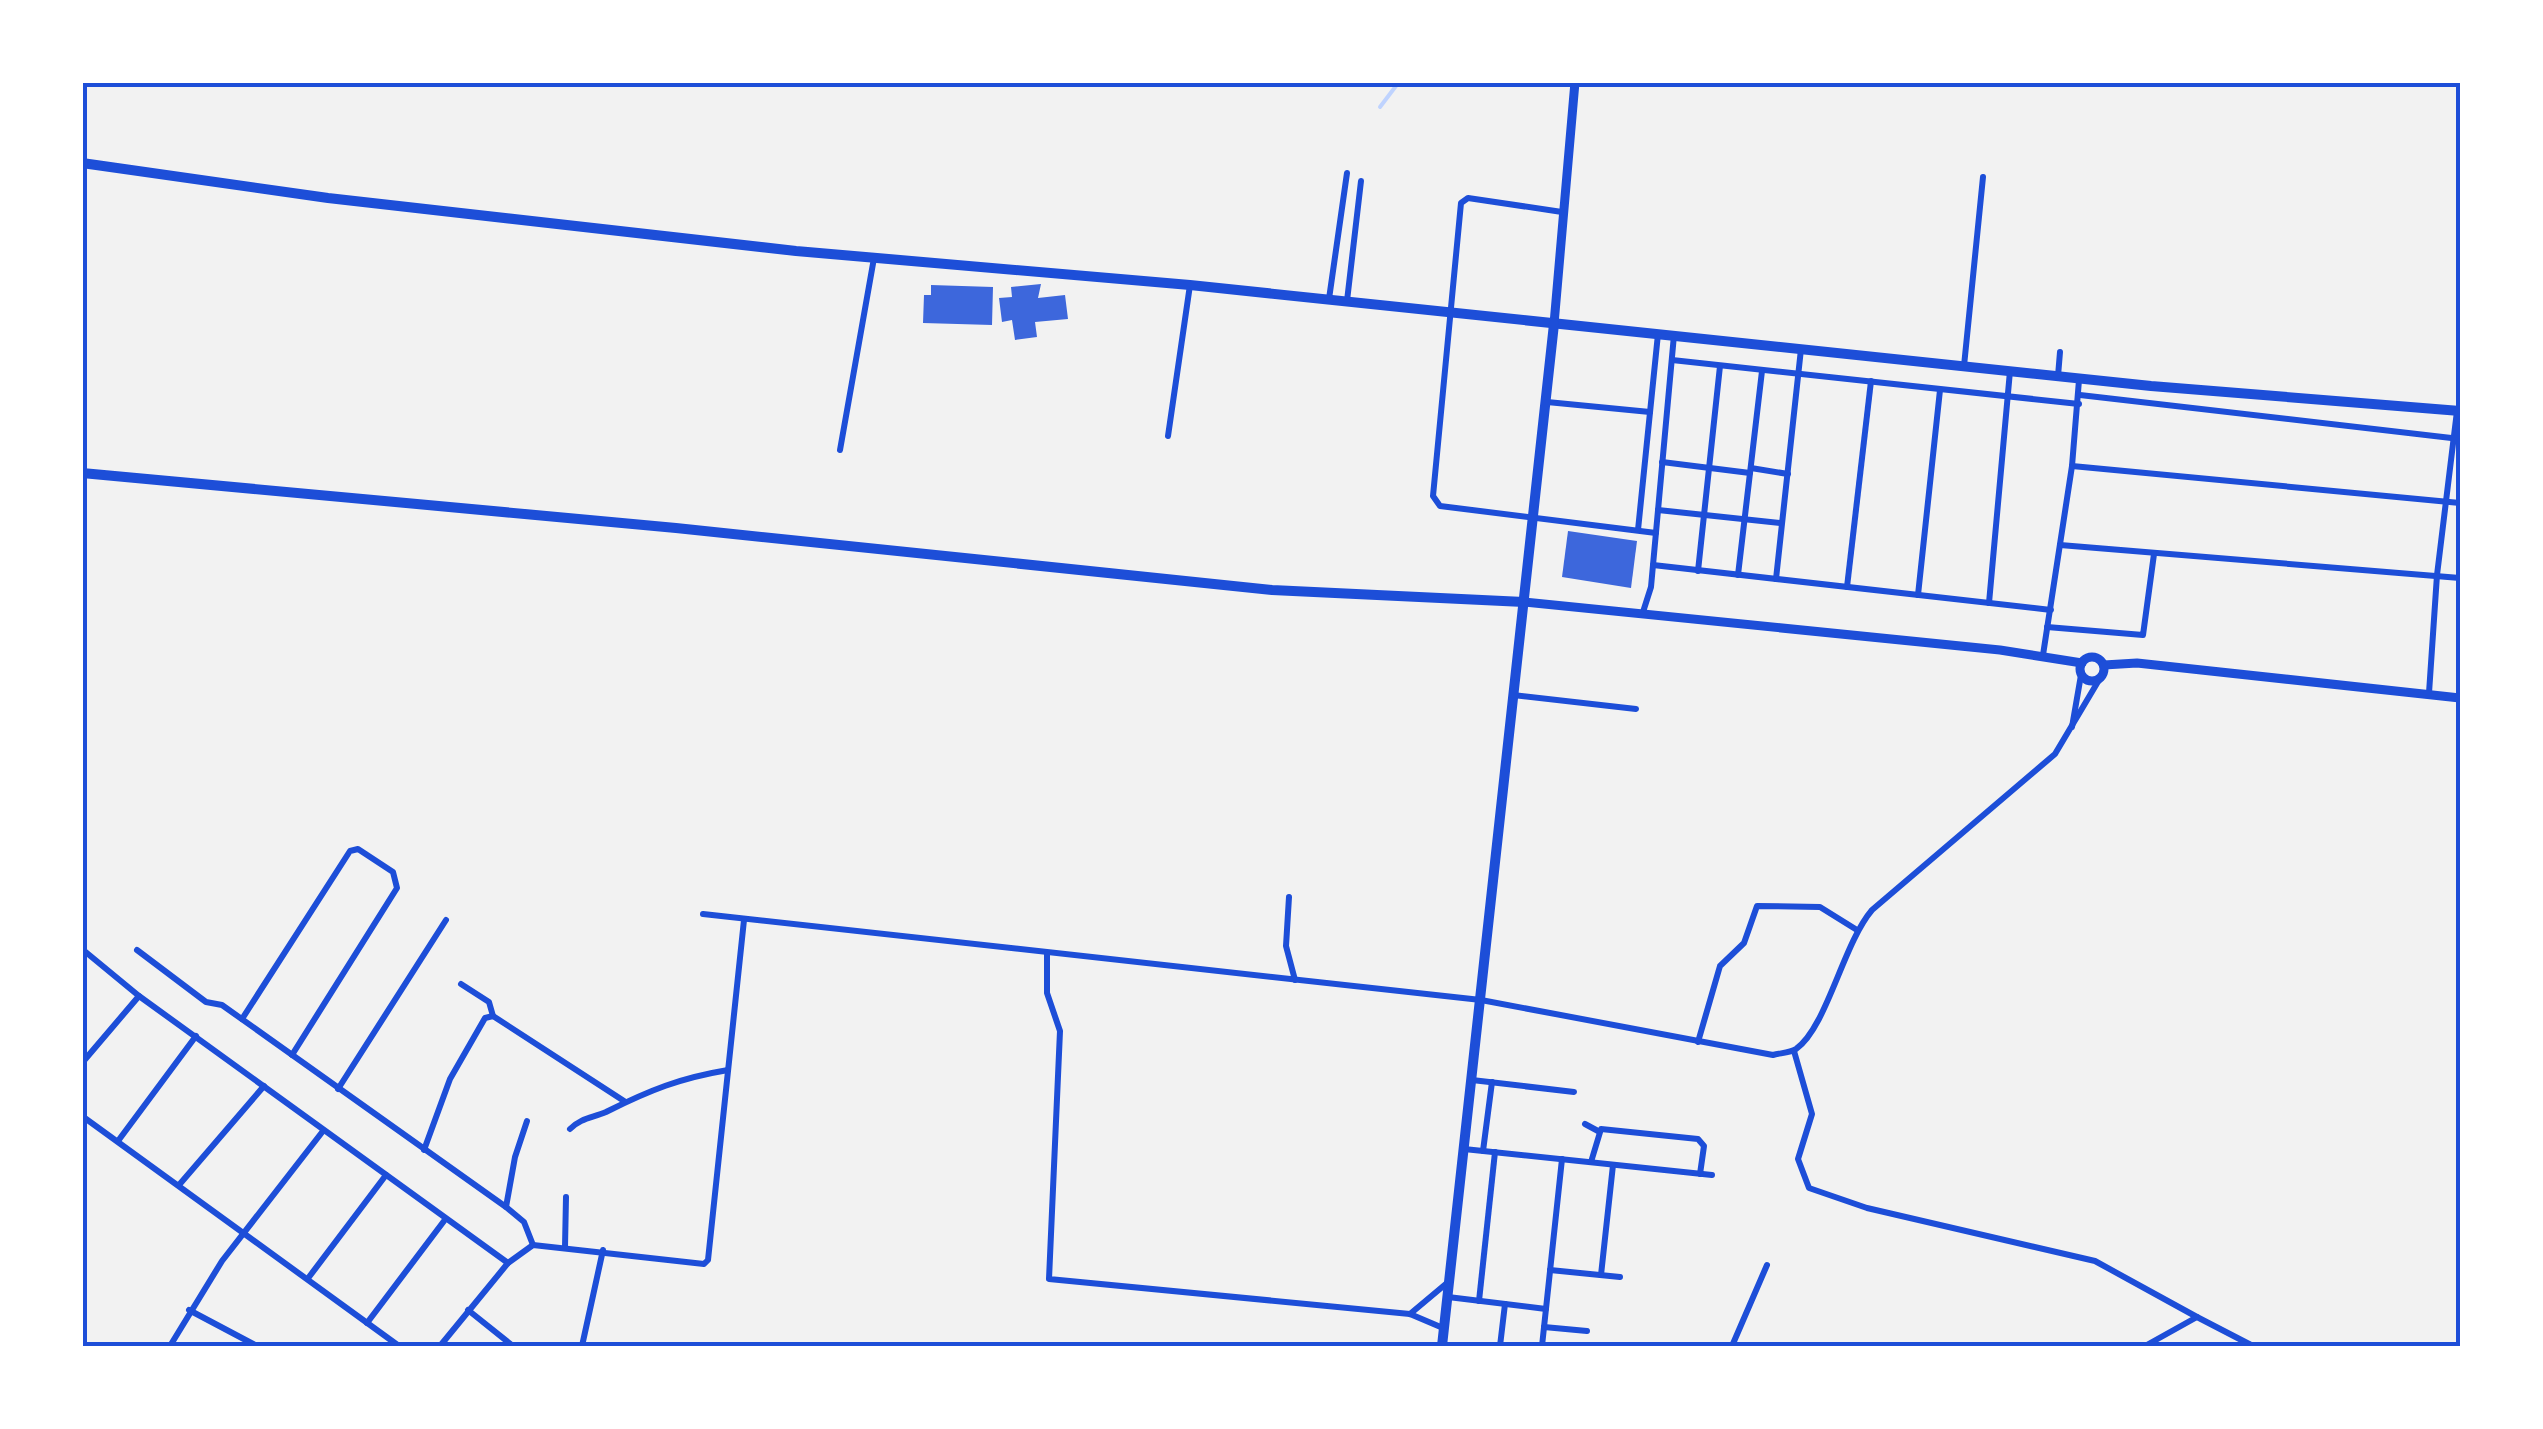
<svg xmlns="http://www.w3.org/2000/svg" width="2543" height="1429" font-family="Mulish,sans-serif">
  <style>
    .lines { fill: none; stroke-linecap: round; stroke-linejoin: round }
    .stream { stroke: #bfd3fe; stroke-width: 4 }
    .building { fill: #3d67dc }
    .minor { stroke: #1d4ed8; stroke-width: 6 }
    .tertiary { stroke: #1d4ed8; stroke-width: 9 }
    .secondary { stroke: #1d4ed8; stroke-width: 10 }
    .neatline { fill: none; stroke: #1d4ed8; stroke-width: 4 }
  </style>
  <rect width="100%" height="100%" fill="#f2f2f2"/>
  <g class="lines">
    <polyline class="stream" points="1380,107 1399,82"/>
  </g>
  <g class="building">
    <polygon points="1041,284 1038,298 1065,295 1068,319 1035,322 1037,337 1015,340 1012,320 1002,322 999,298 1012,297 1011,287"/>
    <polygon points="931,285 993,287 992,325 923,323 924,295 931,295"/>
    <polygon points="1568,531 1637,541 1631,588 1562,577"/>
  </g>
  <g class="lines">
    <g class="minor">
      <polyline points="1562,212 1468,198 1461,203 1433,496 1440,506 1656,533"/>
      <polyline points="1329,299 1347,173"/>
      <polyline points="1347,301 1361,181"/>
      <polyline points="1672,360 2079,404"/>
      <polyline points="1964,366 1983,177"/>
      <polyline points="2058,376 2060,352"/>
      <polyline points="2080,395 2460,439"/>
      <polyline points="1547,402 1650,412"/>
      <polyline points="1168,436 1190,285"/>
      <polyline points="840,450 874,258"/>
      <polyline points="1662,462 1750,473"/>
      <polyline points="2072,466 2460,503"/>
      <polyline points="1751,468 1788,474"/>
      <polyline points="1658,510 1781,523"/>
      <polyline points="1638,530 1658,334"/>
      <polyline points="2060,545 2460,578"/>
      <polyline points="1653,565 2051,610"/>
      <polyline points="1698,571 1720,366"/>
      <polyline points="1738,575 1762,371"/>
      <polyline points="1776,579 1801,349"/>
      <polyline points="1847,587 1871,381"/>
      <polyline points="1918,595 1940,390"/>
      <polyline points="1989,603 2010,371"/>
      <polyline points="1643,612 1651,587 1674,335"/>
      <polyline points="2047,627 2143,635 2154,554"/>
      <polyline points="2043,655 2072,466 2079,380"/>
      <polyline points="2429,693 2437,575 2457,411"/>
      <polyline points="1513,695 1636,709"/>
      <polyline points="2072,727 2081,675"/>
      <polyline points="1289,897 1286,946 1295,980"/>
      <path d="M703 914 1481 1000 1773 1055C1780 1053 1790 1053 1796 1049 1827 1027 1843 944 1872 910L2055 754 2099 680"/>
      <polyline points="82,949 139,996 508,1263"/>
      <polyline points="137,950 206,1002 222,1005 506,1207 524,1222 533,1245"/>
      <polyline points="1047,954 1047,993 1060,1031 1049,1279 1410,1314 1443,1328"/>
      <polyline points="461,984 489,1002 493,1016"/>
      <polyline points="242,1019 350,851 358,849 393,872 397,888 292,1055"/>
      <polyline points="1698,1042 1720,966 1744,943 1757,906 1820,907 1857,930"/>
      <polyline points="1794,1051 1812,1114 1798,1159 1809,1188 1867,1208 2095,1261 2197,1317"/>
      <polyline points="82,1063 139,996"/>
      <polyline points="1472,1080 1574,1092"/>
      <polyline points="338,1089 446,920"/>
      <polyline points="82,1116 399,1346"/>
      <polyline points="1585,1124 1598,1131"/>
      <path d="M570 1129C581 1118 592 1118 606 1112 650 1090 680 1078 728 1070"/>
      <polyline points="118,1141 196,1036"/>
      <polyline points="1464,1149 1712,1175"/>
      <polyline points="424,1150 450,1079 485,1018 493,1016 624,1101"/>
      <polyline points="1483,1151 1492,1082"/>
      <polyline points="1591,1162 1601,1129 1698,1139 1704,1146 1700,1174"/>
      <polyline points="179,1185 264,1086"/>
      <polyline points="506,1207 515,1157 527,1121"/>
      <polyline points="565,1247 566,1197"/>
      <polyline points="1550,1270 1620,1277"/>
      <polyline points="1601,1275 1613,1165"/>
      <polyline points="309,1277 386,1175"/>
      <polyline points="1448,1297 1546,1309"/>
      <polyline points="1479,1301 1495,1152"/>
      <polyline points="189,1310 257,1346"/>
      <polyline points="468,1310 513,1346"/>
      <polyline points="1410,1314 1447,1283"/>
      <polyline points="367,1323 444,1221"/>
      <polyline points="1544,1327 1587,1331"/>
      <polyline points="170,1346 222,1261 323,1131"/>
      <polyline points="440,1346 508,1263 533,1245 704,1264 708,1260 744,920"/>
      <polyline points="582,1346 603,1250"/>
      <polyline points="1500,1346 1505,1304"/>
      <polyline points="1542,1346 1562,1159"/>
      <polyline points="1732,1346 1767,1265"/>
      <polyline points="2145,1346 2197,1317 2253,1346"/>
    </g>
    <g class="tertiary">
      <polyline points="1554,324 1575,82"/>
      <polyline points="1524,602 2000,650 2082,663"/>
      <circle cx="2092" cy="669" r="12"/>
      <polyline points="2104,665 2137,663 2460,698"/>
    </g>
    <g class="secondary">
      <polyline points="82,163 328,198 796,251 1190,285 2151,386 2460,411"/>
      <polyline points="82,473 676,528 1272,590 1524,602"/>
      <polyline points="1442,1346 1554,324"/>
    </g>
  </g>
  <rect width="2543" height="1429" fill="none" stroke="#ffffff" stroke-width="170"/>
  <rect x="85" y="85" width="2373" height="1259" class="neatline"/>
</svg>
